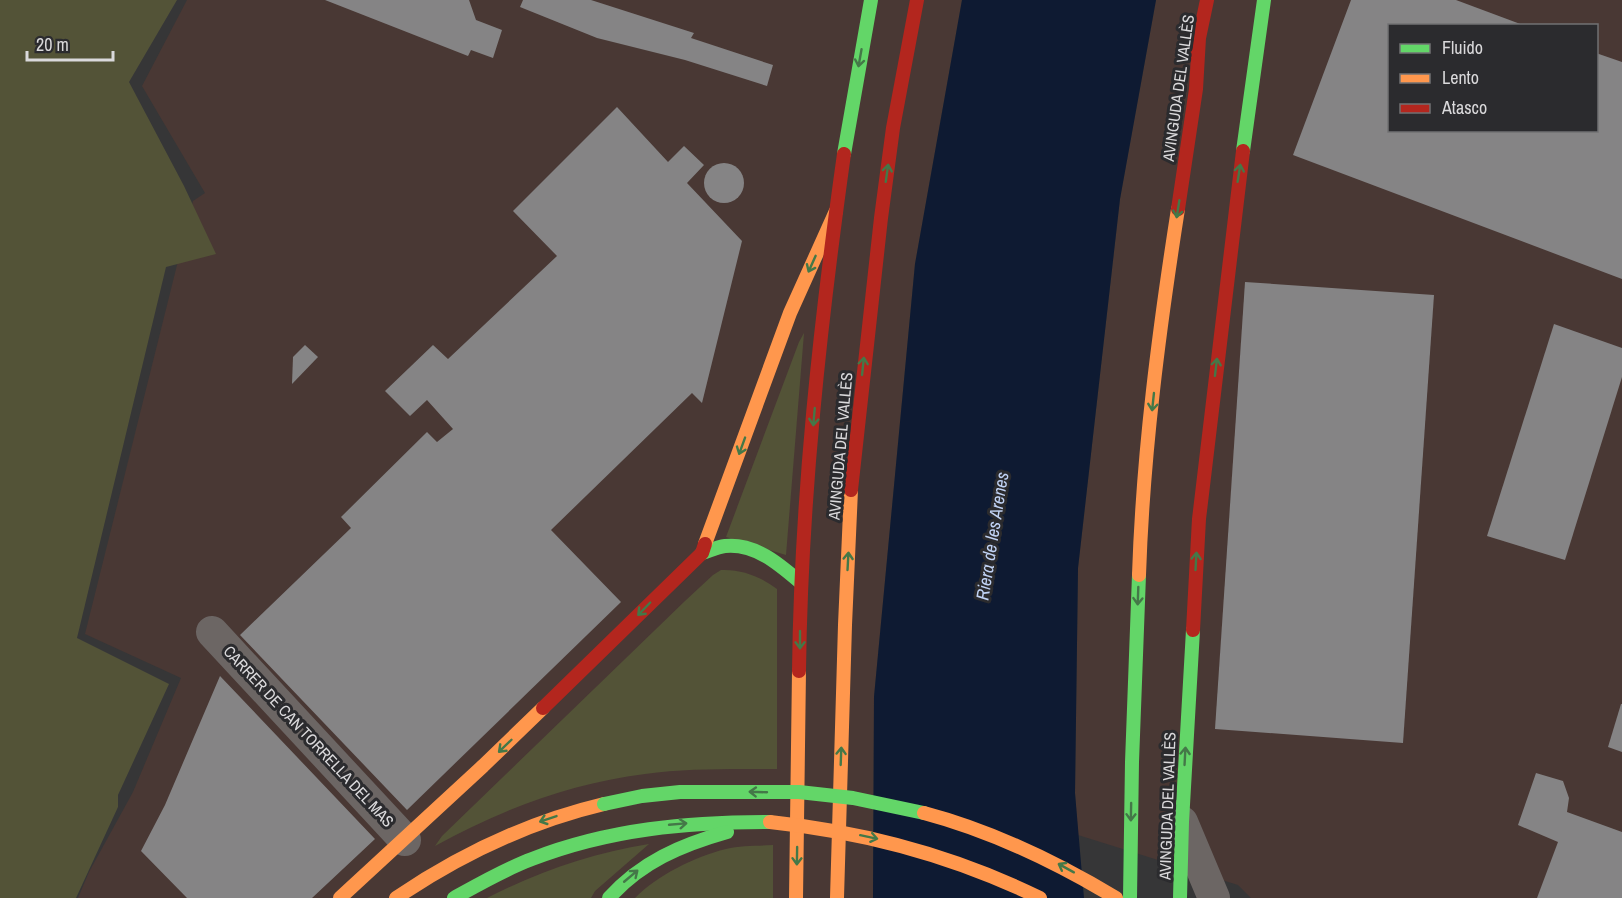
<svg xmlns="http://www.w3.org/2000/svg" width="1622" height="898" font-family="'Archivo Narrow',sans-serif">
  <style>
    .industrial { fill: #493834; fill-rule: evenodd }
    .green { fill: #535337 }
    .water { fill: #0e1a32 }
    .building { fill: #858485 }
    .lines { fill: none; stroke-linecap: round; stroke-linejoin: round }
    .street { stroke: #6c6664; stroke-width: 32 }
    .fast { stroke: #63d668; stroke-width: 14 }
    .slow { stroke: #ff974d; stroke-width: 14 }
    .jam { stroke: #b3261e; stroke-width: 14 }
    .fast-bridge { stroke: #63d668; stroke-width: 14 }
    .slow-bridge { stroke: #ff974d; stroke-width: 14 }
    .oneway { stroke: #447848 }
    .labels { text-anchor: middle; dominant-baseline: central; stroke-width: 6; stroke-linejoin: round; paint-order: stroke }
    .street-label { font-size: 16px; fill: #dad9db; stroke: #2b2b2e }
    .water-label { font-size: 18px; font-style: italic; fill: #c0d2f4; stroke: #2b2b2e }
  </style>
  <rect width="100%" height="100%" fill="#363637"/>
  <g class="industrial">
    <polygon points="187,0 962,0 915,264 874,697 873,898 78,898 89,872 133,792 181,678 85,634 193,201 205,193 142,86"/>
    <path d="M1156 0H1622V898H1251L1238 885 1078 835 1075 793 1078 568 1120 199ZM1390 26H1596V130H1390Z"/>
  </g>
  <g class="green">
    <polygon points="0,0 177,0 129,82 184,186 216,254 166,267 77,638 169,684 118,795 118,807 76,898 0,898"/>
    <polygon points="804,333 786,555 726,537 799,342"/>
    <path d="M721 570C742 569 761 577 777 589V769C732 769 688 768 645 774 571 783 500 810 435 846L442 836 685 601 713 575Z"/>
    <path d="M649 844 595 891 591 898H487C538 872 592 853 649 844Z"/>
    <path d="M773 845V898H635C658 875 694 857 726 849 741 845 757 846 773 845Z"/>
  </g>
  <polygon class="water" points="962,0 1156,0 1120,199 1078,568 1075,793 1084,898 873,898 874,697 915,264"/>
  <g class="building">
    <polygon points="325,0 469,0 476,20 502,30 493,58 471,50 468,56"/>
    <polygon points="523,0 591,0 694,33 691,38 773,65 767,86 685,60 597,38 520,7"/>
    <polygon points="1351,0 1456,0 1523,25 1390,26 1390,130 1596,130 1596,53 1622,62 1622,279 1293,155"/>
    <polygon points="617,107 668,162 684,146 704,165 687,183 742,241 702,403 692,393 551,530 621,602 407,810 240,635 351,528 341,517 427,432 437,442 453,429 427,400 410,416 385,391 433,345 448,359 557,256 513,211"/>
    <circle cx="724" cy="183" r="20"/>
    <polygon points="1245,282 1434,295 1403,743 1215,729"/>
    <polygon points="1554,324 1622,348 1622,377 1565,560 1487,536"/>
    <polygon points="305,345 318,357 292,384 293,357"/>
    <polygon points="220,676 375,839 312,898 187,898 141,851 165,805"/>
    <polygon points="1621,704 1622,704 1622,752 1608,747"/>
    <polygon points="1536,773 1563,781 1569,798 1567,812 1622,832 1622,898 1537,898 1558,842 1518,825"/>
  </g>
  <g class="lines">
    <g class="street">
      <polyline points="212,632 405,840"/>
      <polyline points="1182,822 1214,898"/>
    </g>
    <g class="fast">
      <polyline points="1243,151 1264,0"/>
      <polyline points="844,154 871,0"/>
      <path d="M702 553C709 551 717 547 725 546 755 543 779 564 800 582"/>
      <path d="M454 898C479 884 505 869 532 859 609 829 688 822 770 822"/>
      <path d="M609 898C641 862 681 845 727 832"/>
      <polyline points="1130,898 1132,762 1139,575"/>
      <polyline points="1180,898 1182,822 1193,630"/>
    </g>
    <g class="slow">
      <polyline points="705,544 790,313 836,211"/>
      <path d="M1139 575C1143 453 1159 330 1178 209"/>
      <polyline points="340,898 483,766 543,708"/>
      <path d="M396 898C461 854 528 822 604 804"/>
      <polyline points="796,898 799,671"/>
      <polyline points="837,898 845,625 851,490"/>
    </g>
    <g class="jam">
      <polyline points="1178,209 1196,89 1199,38 1207,0"/>
      <polyline points="851,490 881,218 893,128 917,0"/>
      <polyline points="1193,630 1199,519 1243,151"/>
      <path d="M799 671C801 498 820 325 844 154"/>
      <polyline points="543,708 702,553 705,544"/>
    </g>
    <polyline class="fast-bridge" points="604,804 642,796 680,792 799,792 853,798 924,813"/>
    <g class="slow-bridge">
      <path d="M924 813C992 831 1056 862 1116 898"/>
      <path d="M770 822C865 832 954 856 1040 898"/>
    </g>
  </g>
  <defs><path id="oneway-shaft" d="M-6 0H5M1.5-3L5.5 0L1.5 3" fill="none" stroke-width="1.6" stroke-linecap="round" stroke-linejoin="round" transform="scale(1.5)"/></defs>
  <g class="oneway">
    <use href="#oneway-shaft" transform="translate(860 58) rotate(100)"/>
    <use href="#oneway-shaft" transform="translate(887 173) rotate(-82)"/>
    <use href="#oneway-shaft" transform="translate(1239 173) rotate(-81)"/>
    <use href="#oneway-shaft" transform="translate(1178 209) rotate(99)"/>
    <use href="#oneway-shaft" transform="translate(812 264) rotate(114)"/>
    <use href="#oneway-shaft" transform="translate(863 366) rotate(-84)"/>
    <use href="#oneway-shaft" transform="translate(1216 367) rotate(-83)"/>
    <use href="#oneway-shaft" transform="translate(1153 402) rotate(96)"/>
    <use href="#oneway-shaft" transform="translate(814 417) rotate(95)"/>
    <use href="#oneway-shaft" transform="translate(742 446) rotate(110)"/>
    <use href="#oneway-shaft" transform="translate(848 561) rotate(-87)"/>
    <use href="#oneway-shaft" transform="translate(1196 561) rotate(-87)"/>
    <use href="#oneway-shaft" transform="translate(1138 596) rotate(92)"/>
    <use href="#oneway-shaft" transform="translate(644 609) rotate(134)"/>
    <use href="#oneway-shaft" transform="translate(800 640) rotate(90)"/>
    <use href="#oneway-shaft" transform="translate(505 746) rotate(136)"/>
    <use href="#oneway-shaft" transform="translate(841 756) rotate(-88)"/>
    <use href="#oneway-shaft" transform="translate(1185 756) rotate(-87)"/>
    <use href="#oneway-shaft" transform="translate(758 792) rotate(-178)"/>
    <use href="#oneway-shaft" transform="translate(1131 812) rotate(91)"/>
    <use href="#oneway-shaft" transform="translate(548 819) rotate(161)"/>
    <use href="#oneway-shaft" transform="translate(678 824) rotate(-5)"/>
    <use href="#oneway-shaft" transform="translate(869 837) rotate(12)"/>
    <use href="#oneway-shaft" transform="translate(797 856) rotate(91)"/>
    <use href="#oneway-shaft" transform="translate(1066 868) rotate(-151)"/>
    <use href="#oneway-shaft" transform="translate(631 876) rotate(-40)"/>
  </g>
  <g class="labels">
    <g class="street-label">
      <text transform="translate(1178 88) rotate(-82)">AVINGUDA DEL VALLÈS</text>
      <text transform="translate(840 446) rotate(-85)">AVINGUDA DEL VALLÈS</text>
      <text transform="translate(309 736) rotate(47)">CARRER DE CAN TORRELLA DEL MAS</text>
      <text transform="translate(1167 806) rotate(-88)">AVINGUDA DEL VALLÈS</text>
    </g>
    <g class="water-label">
      <text transform="translate(992 536) rotate(-81)">Riera de les Arenes</text>
    </g>
  </g>
  <rect x="1388" y="24" width="210" height="108" fill="#2b2b2e" stroke="#717173" stroke-width="1.5"/>
  <rect x="1400" y="44" width="30" height="9" fill="#63d668" stroke="#717173" stroke-width="1.5"/>
  <text x="1442" y="54" font-size="18" fill="#dad9db">Fluido</text>
  <rect x="1400" y="74" width="30" height="9" fill="#ff974d" stroke="#717173" stroke-width="1.5"/>
  <text x="1442" y="84" font-size="18" fill="#dad9db">Lento</text>
  <rect x="1400" y="104" width="30" height="9" fill="#b3261e" stroke="#717173" stroke-width="1.5"/>
  <text x="1442" y="114" font-size="18" fill="#dad9db">Atasco</text>
  <path d="M27 51v9h86v-9" fill="none" stroke="#dad9db" stroke-width="3"/>
  <text x="36" y="51" font-size="18" fill="#dad9db" stroke="#2b2b2e" stroke-width="4.5" paint-order="stroke">20 m</text>
</svg>
